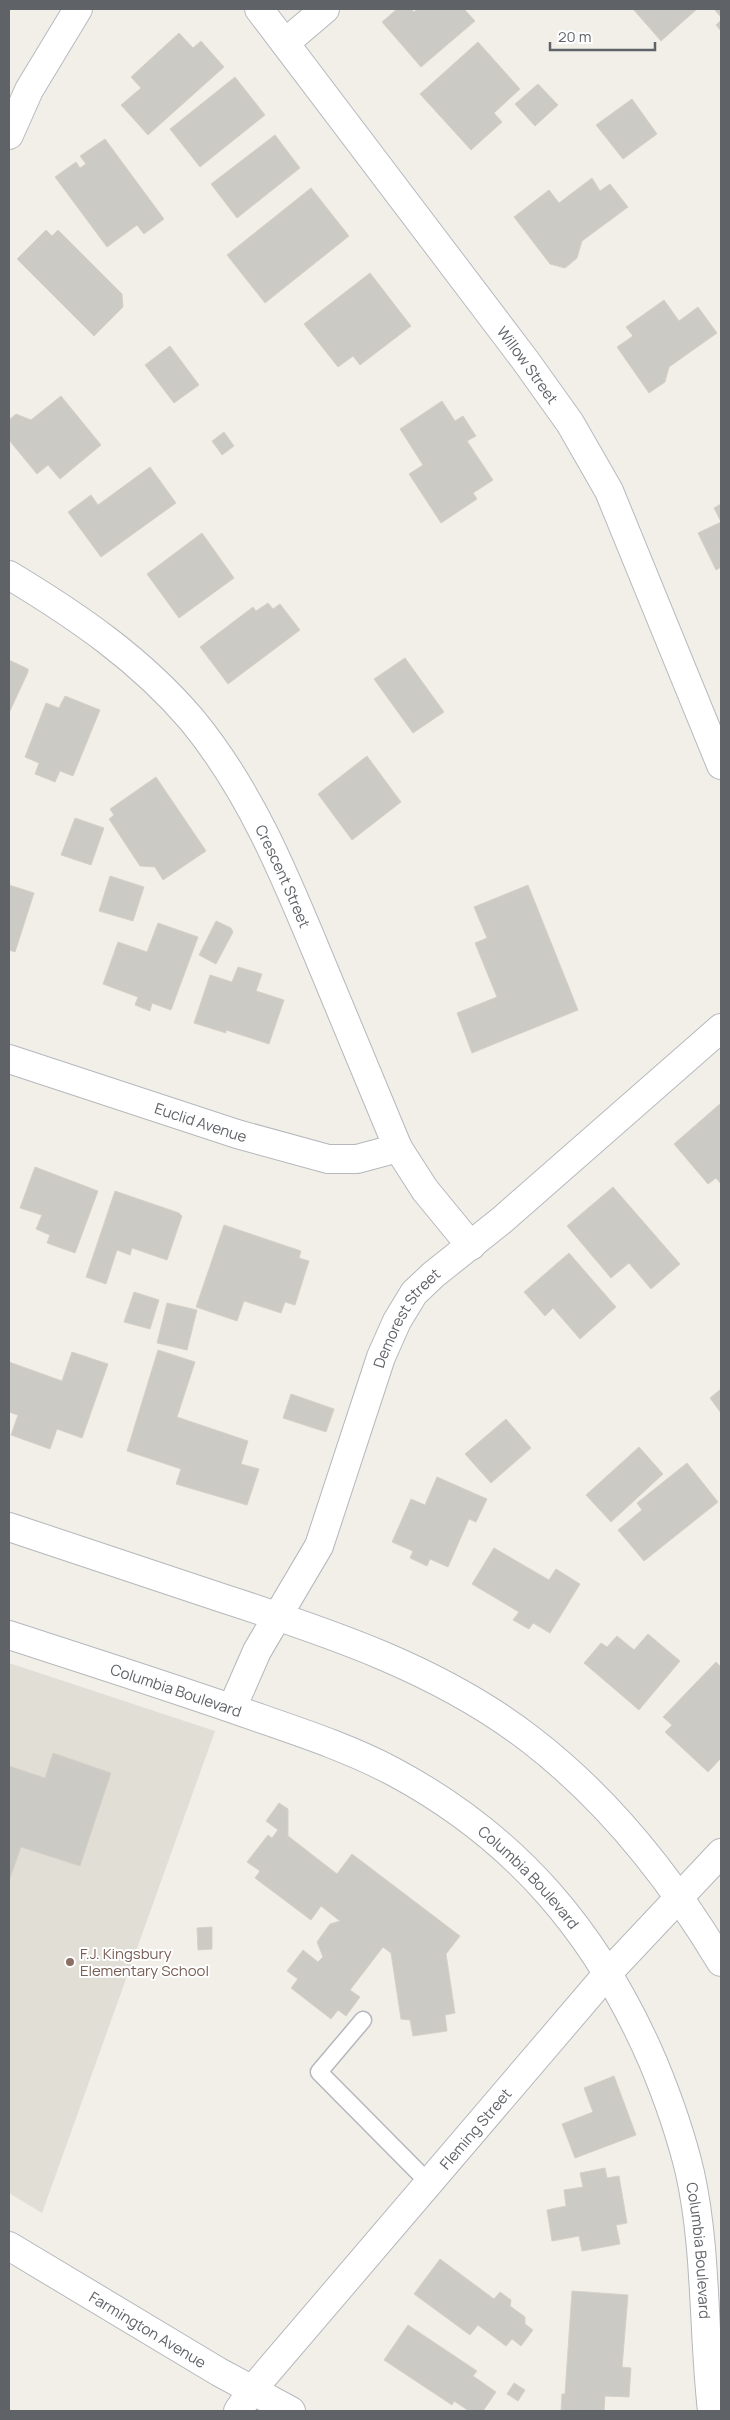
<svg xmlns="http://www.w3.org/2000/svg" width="730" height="2420" font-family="Manrope,sans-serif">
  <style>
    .education { fill: #e1ded6 }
    .building { fill: #cccac5; stroke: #d6d1c6 }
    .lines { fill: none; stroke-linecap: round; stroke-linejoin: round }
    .lane-casing { stroke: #b5b8bc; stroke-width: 19 }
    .street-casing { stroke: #b5b8bc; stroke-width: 30 }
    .secondary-casing { stroke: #b6babf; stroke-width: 30 }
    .lane { stroke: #fff; stroke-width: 16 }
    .street { stroke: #fff; stroke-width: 28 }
    .secondary { stroke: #fff; stroke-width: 28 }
    .education-dot { fill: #8d6e63; stroke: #fff; stroke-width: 2 }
    .labels { text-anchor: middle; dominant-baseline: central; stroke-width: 4; stroke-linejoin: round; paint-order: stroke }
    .street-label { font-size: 15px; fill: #5f6368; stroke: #fff }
    .education-label { font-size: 15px; fill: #785e54; stroke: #fff; text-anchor: start }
  </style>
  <rect width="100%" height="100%" fill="#f1efe8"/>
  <polygon class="education" points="9,1663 215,1731 42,2213 9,2193"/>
  <g class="building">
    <polygon points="397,9 411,9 414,12 417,9 464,9 475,21 421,67 382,22"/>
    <polygon points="633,9 697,9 661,41"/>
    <polygon points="714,9 721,9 721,17"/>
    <polygon points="721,20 721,31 716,25"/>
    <polygon points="179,33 193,48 201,41 224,67 148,135 121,105 141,88 131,77"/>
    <polygon points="478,42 520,89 494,113 502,122 471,150 420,94"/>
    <polygon points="235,77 265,115 200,167 170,129"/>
    <polygon points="538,84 558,105 535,126 515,104"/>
    <polygon points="632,99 657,134 623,159 596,125"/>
    <polygon points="275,135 300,168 237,218 211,184"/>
    <polygon points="105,139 164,219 144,234 137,225 107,247 55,177 76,162 80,168 86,164 80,156"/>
    <polygon points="592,178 600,191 610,184 628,207 582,241 577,258 565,268 550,264 514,217 549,190 559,203"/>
    <polygon points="311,188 349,236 265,303 227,255"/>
    <polygon points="46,230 52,236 58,230 122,294 123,307 94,336 17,259"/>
    <polygon points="370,273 411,326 360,365 353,356 338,367 304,324"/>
    <polygon points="664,300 679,321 698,307 717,333 669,367 665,382 649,393 617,347 633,336 626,327"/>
    <polygon points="170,346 199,385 174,403 145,365"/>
    <polygon points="61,396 101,445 60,479 48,465 37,474 9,440 9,420 16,414 31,420"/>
    <polygon points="442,401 455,421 463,416 476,436 467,441 493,480 473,493 477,499 441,523 409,474 423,465 400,429"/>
    <polygon points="224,432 234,446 222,455 212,441"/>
    <polygon points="150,467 176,503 101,557 68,512 91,495 98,505"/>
    <polygon points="721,504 721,522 714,508"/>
    <polygon points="721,522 721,567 716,570 698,533"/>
    <polygon points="202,533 234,578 179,618 147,574"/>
    <polygon points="268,603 273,609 280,604 300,630 228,684 200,647 253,607 256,611"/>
    <polygon points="405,658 444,712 413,733 374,679"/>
    <polygon points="9,660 28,669 28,672 9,713"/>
    <polygon points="65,696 100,710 73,776 60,771 55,782 35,774 39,763 25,757 46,703 59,708"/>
    <polygon points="367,756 401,802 352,840 318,794"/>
    <polygon points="156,777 206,851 163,880 155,867 140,866 109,819 114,815 110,809"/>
    <polygon points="75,818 104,828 91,865 61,855"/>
    <polygon points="110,876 144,887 133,921 99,911"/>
    <polygon points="9,885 34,893 15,952 9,950"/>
    <polygon points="528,885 578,1010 472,1053 457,1013 497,997 475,943 487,938 474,907"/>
    <polygon points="216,921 231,928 233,932 216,964 199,955"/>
    <polygon points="158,923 198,937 171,1010 152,1003 150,1011 135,1005 138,997 103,984 118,942 147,952"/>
    <polygon points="238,967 262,974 256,991 284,1000 269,1044 226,1030 226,1033 194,1023 210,975 232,982"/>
    <polygon points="721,1103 721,1184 716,1178 708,1184 674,1144"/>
    <polygon points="35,1167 98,1191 75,1253 47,1243 50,1235 36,1229 42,1215 20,1208"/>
    <polygon points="613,1187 680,1264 651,1289 629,1263 611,1278 567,1226"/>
    <polygon points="115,1191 179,1213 182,1216 167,1260 132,1248 130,1255 117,1250 106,1284 86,1277"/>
    <polygon points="224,1225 301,1251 299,1258 309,1261 295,1305 285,1302 281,1313 244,1301 237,1321 196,1307"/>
    <polygon points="569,1253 616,1307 580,1339 553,1308 545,1316 524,1292"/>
    <polygon points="134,1292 159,1300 150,1329 124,1322"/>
    <polygon points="167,1303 197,1310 187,1350 157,1343"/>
    <polygon points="158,1350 195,1362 177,1417 248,1441 241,1464 259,1469 247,1505 176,1484 181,1469 127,1451"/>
    <polygon points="72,1352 108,1364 82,1438 57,1429 50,1449 11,1435 18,1415 9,1412 9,1362 62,1381"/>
    <polygon points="721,1389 721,1413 710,1398"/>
    <polygon points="291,1394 334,1409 326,1432 283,1418"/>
    <polygon points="506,1419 531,1448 491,1483 465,1454"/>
    <polygon points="639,1447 663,1474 611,1522 586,1495"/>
    <polygon points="687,1463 718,1502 644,1561 618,1530 642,1510 637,1503"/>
    <polygon points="437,1477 487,1499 476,1522 469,1519 448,1567 430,1559 427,1566 410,1558 413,1551 392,1542 411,1499 425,1505"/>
    <polygon points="494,1548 549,1580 556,1569 580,1584 550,1633 533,1623 529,1629 513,1620 519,1612 472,1584"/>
    <polygon points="648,1634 680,1661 639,1710 584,1663 601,1643 607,1647 617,1636 634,1650"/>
    <polygon points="716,1662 721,1667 721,1758 708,1772 665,1732 672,1725 663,1717"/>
    <polygon points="53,1753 111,1773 80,1866 21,1847 9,1881 9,1766 45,1778"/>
    <polygon points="279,1803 288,1809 288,1836 337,1874 352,1854 460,1936 446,1954 455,2013 445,2015 447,2031 413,2036 410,2020 401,2019 391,1953 383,1947 350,1990 360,1997 346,2016 338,2010 331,2019 291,1988 298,1979 287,1971 303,1950 318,1962 323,1957 317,1942 330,1924 340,1921 321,1906 311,1920 255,1878 260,1871 247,1862 268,1835 272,1838 278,1830 266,1821"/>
    <polygon points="212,1927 212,1949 198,1950 197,1928"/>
    <polygon points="614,2076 636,2135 575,2158 562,2124 593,2112 584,2088"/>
    <polygon points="605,2168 607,2178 619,2176 627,2223 616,2225 620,2244 582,2251 579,2236 552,2241 547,2210 566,2206 564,2190 583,2187 580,2173"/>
    <polygon points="440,2259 494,2299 500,2292 511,2300 510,2306 525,2317 525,2324 533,2330 521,2346 512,2339 506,2346 478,2325 470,2335 414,2294"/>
    <polygon points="572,2291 628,2295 622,2367 631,2368 629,2397 605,2396 604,2411 561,2411 562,2394 565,2394"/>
    <polygon points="408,2325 477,2371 473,2376 496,2392 483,2411 469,2411 454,2401 452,2405 384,2360"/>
    <polygon points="514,2383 525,2390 518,2401 507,2394"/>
  </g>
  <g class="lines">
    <defs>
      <polyline id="lane" points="363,2020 319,2072 429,2183"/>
      <g id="street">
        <polyline points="285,43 325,9"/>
        <path id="s1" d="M9 575C77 616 140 659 192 720 249 789 283 871 317 953 344 1018 371 1083 398 1148L425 1190 471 1246"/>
        <path id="s2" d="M9 1059 237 1134 328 1159H357L398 1148"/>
        <path d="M9 1527C80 1551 151 1574 222 1598 330 1633 441 1670 531 1740 609 1800 671 1879 721 1962"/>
        <path id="s3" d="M9 1635C86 1660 164 1685 242 1712 293 1730 345 1746 394 1772 517 1838 598 1934 653 2062 668 2098 681 2135 690 2173 707 2250 703 2332 712 2411"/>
        <path id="s4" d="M232 1708 257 1651 319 1546 381 1357 397 1321 414 1293 433 1275 502 1220 721 1028"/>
        <path id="s5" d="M9 2246 219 2372 291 2411"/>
        <path id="s6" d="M238 2411 252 2390 608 1973 721 1853"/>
      </g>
      <g id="secondary">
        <path id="s7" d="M259 9 525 360 570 423 609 491 721 765"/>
        <polyline points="9,135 29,90 78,9"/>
      </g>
    </defs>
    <use href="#lane" class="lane-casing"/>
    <use href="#street" class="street-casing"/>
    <use href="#secondary" class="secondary-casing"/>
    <use href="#lane" class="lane"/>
    <use href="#street" class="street"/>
    <use href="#secondary" class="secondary"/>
  </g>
  <circle class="education-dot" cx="70" cy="1962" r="5"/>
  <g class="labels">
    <g class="street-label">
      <text stroke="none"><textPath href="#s7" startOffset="446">Willow Street</textPath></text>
      <text stroke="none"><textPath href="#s1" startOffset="416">Crescent Street</textPath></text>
      <text stroke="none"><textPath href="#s2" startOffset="202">Euclid Avenue</textPath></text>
      <text stroke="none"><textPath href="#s4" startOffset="430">Demorest Street</textPath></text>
      <text stroke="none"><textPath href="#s3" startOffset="176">Columbia Boulevard</textPath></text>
      <text stroke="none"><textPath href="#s3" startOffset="581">Columbia Boulevard</textPath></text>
      <text stroke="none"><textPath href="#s6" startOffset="369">Fleming Street</textPath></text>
      <text stroke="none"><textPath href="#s3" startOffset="1001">Columbia Boulevard</textPath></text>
      <text stroke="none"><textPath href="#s5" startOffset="162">Farmington Avenue</textPath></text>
    </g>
    <g class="education-label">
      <text x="80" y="1953">F.J. Kingsbury<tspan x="80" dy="17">Elementary School</tspan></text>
    </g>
  </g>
  <rect width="730" height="2420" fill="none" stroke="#5f6368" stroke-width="20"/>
  <path d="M550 42v8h105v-8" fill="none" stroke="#5f6368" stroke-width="2.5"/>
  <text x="558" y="42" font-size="15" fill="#5f6368" stroke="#ffffff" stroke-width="4" paint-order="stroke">20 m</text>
</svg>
